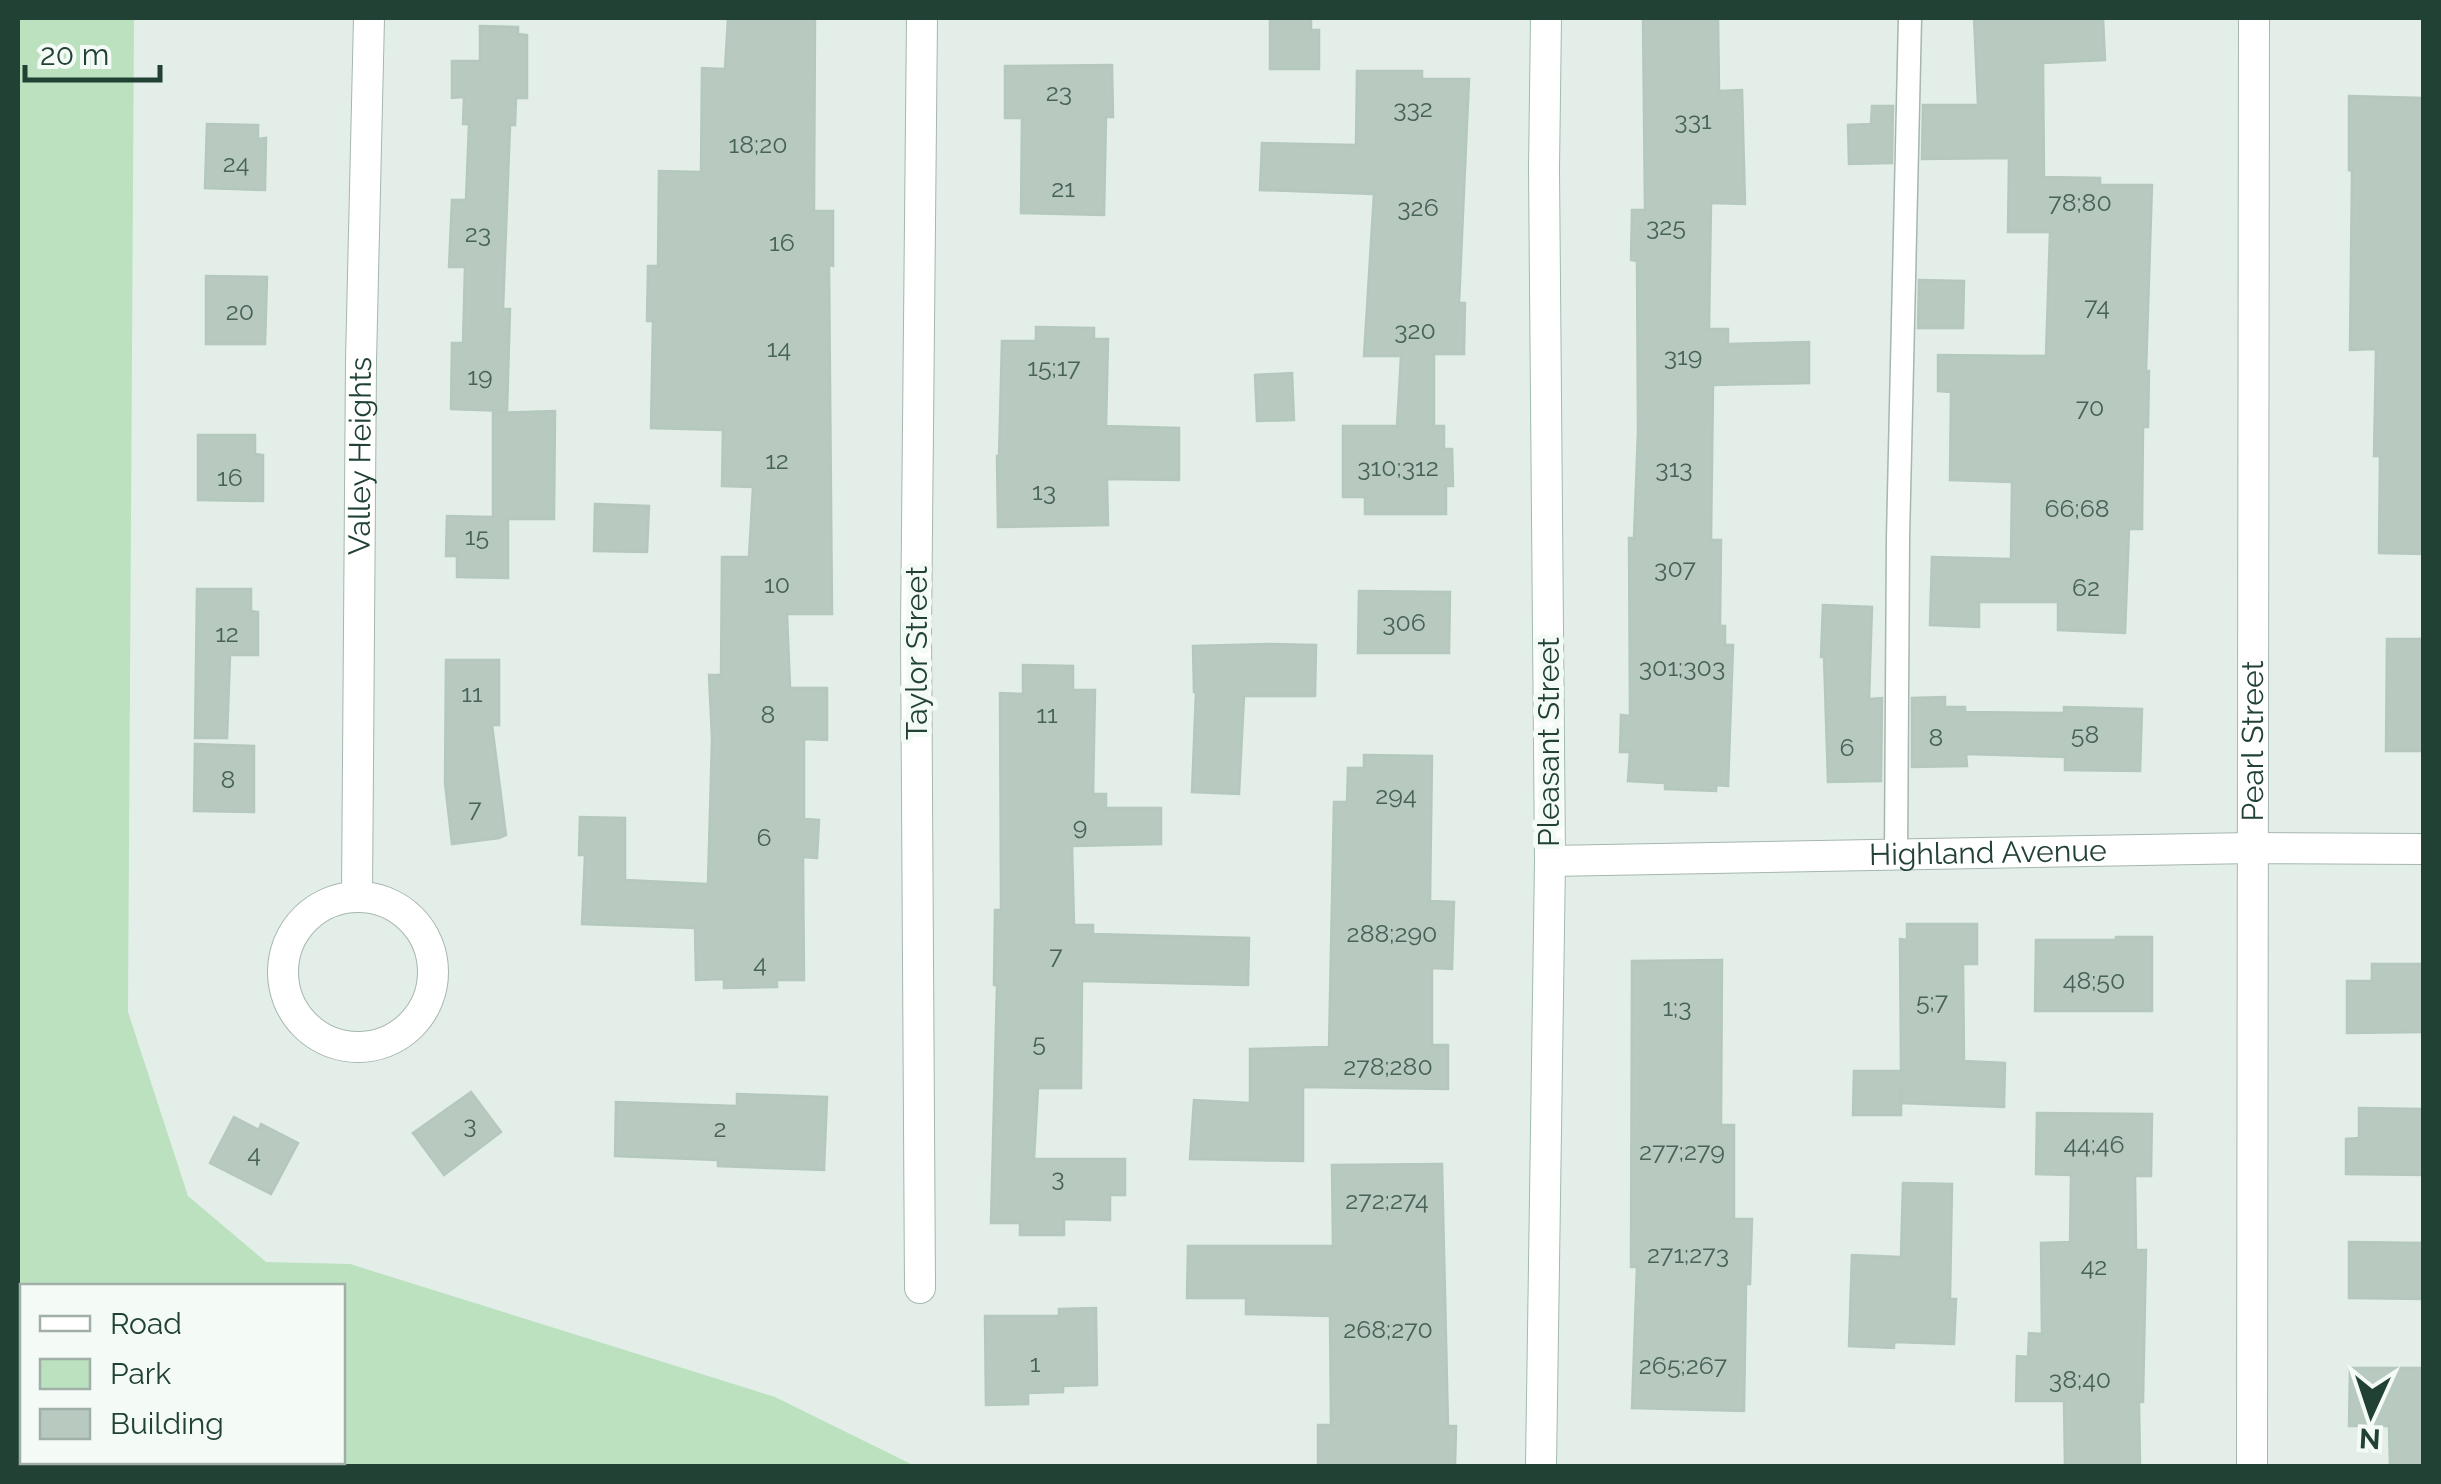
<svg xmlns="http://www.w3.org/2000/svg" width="2441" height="1484" font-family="Raleway,sans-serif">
<rect width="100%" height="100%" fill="#e3eee8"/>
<path fill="#bbe1bf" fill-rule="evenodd" d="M18,18h116l-6,994 60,184 78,66 84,2 425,133 140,69h-897zM22,1286h320v176h-320z"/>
<g fill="#b8c9c0" stroke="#b5c8bd" stroke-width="2.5">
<polygon points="728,18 815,18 814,211 833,211 833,266 829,265 832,614 787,614 790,688 827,688 827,740 804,739 804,819 819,820 817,858 803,857 804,980 777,980 777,987 724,988 724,979 696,980 695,928 582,924 585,855 579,855 580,817 625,818 625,880 708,884 712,739 709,675 721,675 722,557 749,557 753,487 722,486 723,430 651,428 653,321 647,321 648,266 658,266 659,171 701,172 702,68 725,69"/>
<polygon points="1270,18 1311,18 1311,30 1319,30 1319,69 1270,69"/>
<polygon points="1643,18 1718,18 1719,91 1742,90 1745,204 1711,203 1709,329 1728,329 1728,344 1809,342 1809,383 1713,385 1711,540 1721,540 1720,626 1725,626 1725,645 1733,645 1728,786 1716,785 1716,791 1665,789 1665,783 1628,781 1630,752 1620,752 1621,715 1630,716 1629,538 1634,538 1638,431 1637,261 1631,260 1632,210 1645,210"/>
<polygon points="1974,18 2103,18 2105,60 2043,63 2044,177 2100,178 2100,185 2152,185 2146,371 2149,371 2148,427 2143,427 2142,529 2129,529 2125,633 2058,630 2058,602 1979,602 1979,627 1930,625 1932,557 2011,559 2012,482 1950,480 1951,392 1938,391 1938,355 2046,356 2050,232 2008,232 2009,158 1922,159 1923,105 1978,105"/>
<polygon points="480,26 518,27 518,34 527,35 527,98 516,98 515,125 510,125 503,309 510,309 507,411 451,409 452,343 463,343 465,267 449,267 452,200 466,200 469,124 463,124 464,97 452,98 452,61 480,61"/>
<polygon points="1112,65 1113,117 1106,117 1104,215 1021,213 1022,118 1005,118 1005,66"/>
<polygon points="1357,71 1422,71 1422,79 1469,79 1459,303 1465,303 1464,354 1434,354 1434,426 1444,426 1444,449 1452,449 1453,486 1446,486 1446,514 1365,514 1365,497 1343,497 1343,426 1397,426 1401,356 1364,356 1374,194 1260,190 1262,143 1356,145"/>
<polygon points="2349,96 2424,98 2424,554 2379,553 2380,456 2374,456 2376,349 2350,350 2352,171 2349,170"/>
<polygon points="1872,106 1893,106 1892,163 1849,164 1848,125 1871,124"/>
<polygon points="207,124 258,125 258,139 266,138 265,190 205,188"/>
<polygon points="206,276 267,277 265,344 206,344"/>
<polygon points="1919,280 1964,281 1963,328 1918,328"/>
<polygon points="1036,327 1094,328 1094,339 1108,339 1106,426 1179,428 1179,480 1107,479 1108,525 998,527 997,456 999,456 1002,341 1036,341"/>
<polygon points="1292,373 1294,420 1257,421 1255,375"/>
<polygon points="555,411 554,519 508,519 508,578 457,577 457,556 446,556 447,516 493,517 493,413"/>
<polygon points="198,435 255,435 255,454 263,455 263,501 198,500"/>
<polygon points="595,504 649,506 647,552 594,551"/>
<polygon points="197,589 251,589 251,611 258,612 258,655 230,655 227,738 195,738"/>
<polygon points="1359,591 1450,592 1449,653 1358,653"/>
<polygon points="1823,605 1872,607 1869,699 1882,698 1881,781 1828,782 1824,657 1821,657"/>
<polygon points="2387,639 2424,639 2424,751 2386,751"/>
<polygon points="1270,644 1316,645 1315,696 1244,696 1239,794 1192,792 1196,692 1194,692 1193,646"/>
<polygon points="446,660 499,660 499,725 492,725 506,835 499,838 452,844 445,783"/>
<polygon points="1023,665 1073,666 1073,690 1095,690 1093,794 1106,794 1106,808 1161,808 1161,844 1072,846 1074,925 1093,925 1093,934 1249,938 1248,985 1082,981 1081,1088 1038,1088 1034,1159 1125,1159 1125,1195 1110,1195 1110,1220 1064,1219 1064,1235 1020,1235 1020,1223 991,1223 997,985 994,985 995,910 1001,910 1000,693 1023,694"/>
<polygon points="1945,697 1945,707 1965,707 1965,712 2064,713 2064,707 2142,709 2140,771 2065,770 2065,757 1966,754 1967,766 1912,767 1912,698"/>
<polygon points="195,744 254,746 254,812 194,811"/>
<polygon points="1364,755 1432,756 1430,901 1454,902 1452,969 1432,968 1432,1045 1448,1045 1448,1089 1303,1087 1303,1161 1190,1159 1194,1100 1250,1103 1250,1049 1329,1047 1334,802 1347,802 1348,768 1364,768"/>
<polygon points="1907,924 1977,924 1977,964 1963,964 1964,1061 2005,1063 2004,1107 1901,1103 1901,1084 1901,1115 1853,1115 1854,1071 1901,1071 1900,939 1907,940"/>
<polygon points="2116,937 2152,937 2152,1011 2035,1011 2036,940 2116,940"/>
<polygon points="1722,960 1721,1125 1734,1125 1734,1219 1752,1219 1750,1284 1746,1284 1744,1411 1632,1408 1637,1267 1631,1267 1632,961"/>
<polygon points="2372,964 2424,964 2424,1032 2347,1033 2347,981 2372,981"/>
<polygon points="471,1092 501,1132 444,1175 413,1133"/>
<polygon points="737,1094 827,1097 824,1170 718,1166 718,1160 615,1156 616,1102 737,1106"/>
<polygon points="2359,1108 2424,1109 2424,1175 2346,1174 2346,1139 2359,1138"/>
<polygon points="2037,1113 2152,1114 2151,1176 2135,1176 2136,1250 2146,1250 2143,1402 2139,1402 2140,1466 2065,1466 2064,1401 2016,1401 2017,1356 2028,1357 2029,1333 2042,1334 2041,1243 2070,1242 2071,1175 2036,1174"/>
<polygon points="234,1117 259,1130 261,1124 298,1143 271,1194 210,1163"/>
<polygon points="1442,1164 1448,1426 1456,1426 1455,1466 1318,1466 1318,1425 1331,1425 1330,1316 1246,1314 1246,1298 1187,1298 1188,1246 1333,1246 1332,1165"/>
<polygon points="1903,1183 1952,1184 1950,1299 1956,1299 1954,1344 1894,1342 1894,1348 1849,1346 1852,1255 1901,1257"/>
<polygon points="2349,1242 2424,1243 2424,1299 2349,1298"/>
<polygon points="1096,1308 1097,1385 1063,1386 1063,1392 1028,1393 1028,1404 986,1405 985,1316 1059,1316 1059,1309"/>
<polygon points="2350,1368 2424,1368 2424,1466 2390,1466 2389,1426 2349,1426"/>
</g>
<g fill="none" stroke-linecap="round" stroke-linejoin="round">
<defs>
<polyline id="lane" points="1896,855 1898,538 1910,18"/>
<g id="street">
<path id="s1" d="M1550,861l702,-13 172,1"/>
<path id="s2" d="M357,896l4,-535 8,-343"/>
<circle cx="358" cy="972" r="75"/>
<polyline points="920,1288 916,631 922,18"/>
<path id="s3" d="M2252,1466l2,-1448"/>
</g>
<polyline id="secondary" points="1541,1466 1550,861 1544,169 1546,18"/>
</defs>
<use href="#lane" stroke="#a5b7ae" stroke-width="25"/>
<use href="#street" stroke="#a5b7ae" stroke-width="32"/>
<use href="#secondary" stroke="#a1bbae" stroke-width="32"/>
<use href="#lane" stroke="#fff" stroke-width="22"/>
<use href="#street" stroke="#fff" stroke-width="30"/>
<use href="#secondary" stroke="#fff" stroke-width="30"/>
</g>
<g text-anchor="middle" stroke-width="10" stroke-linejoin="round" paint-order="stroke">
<g font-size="25" fill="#476357">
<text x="1059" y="101">23</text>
<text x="1413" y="117">332</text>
<text x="1693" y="129">331</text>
<text x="758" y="153">18;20</text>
<text x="236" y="172">24</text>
<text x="1063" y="197">21</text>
<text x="2080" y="211">78;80</text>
<text x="1418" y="216">326</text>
<text x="1666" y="235">325</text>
<text x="478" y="242">23</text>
<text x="782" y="251">16</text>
<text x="2097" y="315">74</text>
<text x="240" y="320">20</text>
<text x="1415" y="339">320</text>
<text x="779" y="357">14</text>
<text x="1683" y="365">319</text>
<text x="1054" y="376">15;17</text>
<text x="480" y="385">19</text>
<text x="2090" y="416">70</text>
<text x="777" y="469">12</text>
<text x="1398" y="476">310;312</text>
<text x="1674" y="477">313</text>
<text x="230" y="486">16</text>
<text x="1044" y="500">13</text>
<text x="2077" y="517">66;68</text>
<text x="477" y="545">15</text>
<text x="1675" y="577">307</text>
<text x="777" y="593">10</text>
<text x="2086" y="596">62</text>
<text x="1404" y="631">306</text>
<text x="227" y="642">12</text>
<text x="1682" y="676">301;303</text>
<text x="472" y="702">11</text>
<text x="768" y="723">8</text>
<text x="1047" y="723">11</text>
<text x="2085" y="743">58</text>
<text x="1936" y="746">8</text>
<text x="1847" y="756">6</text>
<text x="228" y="788">8</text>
<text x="1396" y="804">294</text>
<text x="475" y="817">7</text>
<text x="1080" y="835">9</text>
<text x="764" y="846">6</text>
<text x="1392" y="942">288;290</text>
<text x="1056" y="964">7</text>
<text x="760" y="972">4</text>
<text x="2094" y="989">48;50</text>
<text x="1932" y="1010">5;7</text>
<text x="1677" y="1016">1;3</text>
<text x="1039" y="1051">5</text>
<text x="1388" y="1075">278;280</text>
<text x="470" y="1133">3</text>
<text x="720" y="1137">2</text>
<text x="2094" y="1153">44;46</text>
<text x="1682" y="1160">277;279</text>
<text x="254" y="1162">4</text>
<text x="1058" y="1186">3</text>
<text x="1387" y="1209">272;274</text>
<text x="1688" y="1263">271;273</text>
<text x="2094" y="1275">42</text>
<text x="1388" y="1338">268;270</text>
<text x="1035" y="1372">1</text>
<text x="1683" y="1374">265;267</text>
<text x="2080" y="1388">38;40</text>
</g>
<g font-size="30" fill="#214134" stroke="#f4faf6">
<text dy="10" stroke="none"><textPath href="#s2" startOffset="440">Valley Heights</textPath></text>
<text transform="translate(917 653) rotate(-90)" y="10">Taylor Street</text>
<text transform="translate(1549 742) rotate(-90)" y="10">Pleasant Street</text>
<text dy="10" stroke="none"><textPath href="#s3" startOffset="725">Pearl Street</textPath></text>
<text dy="10" stroke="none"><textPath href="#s1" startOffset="438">Highland Avenue</textPath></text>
</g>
</g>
<rect width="2441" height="1484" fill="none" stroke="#214134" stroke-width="40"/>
<rect x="20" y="1284" width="325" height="180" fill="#f4faf6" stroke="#a0b0a8" stroke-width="2.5"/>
<rect x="40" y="1316" width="50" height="15" fill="#ffffff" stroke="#a0b0a8" stroke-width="2.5"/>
<text x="110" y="1334" font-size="30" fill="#214134">Road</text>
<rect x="40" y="1359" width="50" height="30" fill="#bbe1bf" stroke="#a0b0a8" stroke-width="2.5"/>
<text x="110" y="1384" font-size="30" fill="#214134">Park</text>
<rect x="40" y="1409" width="50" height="30" fill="#b8c9c0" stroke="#a0b0a8" stroke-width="2.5"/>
<text x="110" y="1434" font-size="30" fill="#214134">Building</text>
<g transform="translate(2371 1414) rotate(183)" stroke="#f4faf6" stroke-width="8" paint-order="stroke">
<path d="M0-8L18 38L0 25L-18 38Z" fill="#214134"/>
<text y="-15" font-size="28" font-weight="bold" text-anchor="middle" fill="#214134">N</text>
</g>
<path d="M25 65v15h135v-15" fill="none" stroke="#214134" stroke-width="5"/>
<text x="40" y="65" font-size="30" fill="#214134" stroke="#f4faf6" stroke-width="8" paint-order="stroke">20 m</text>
</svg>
